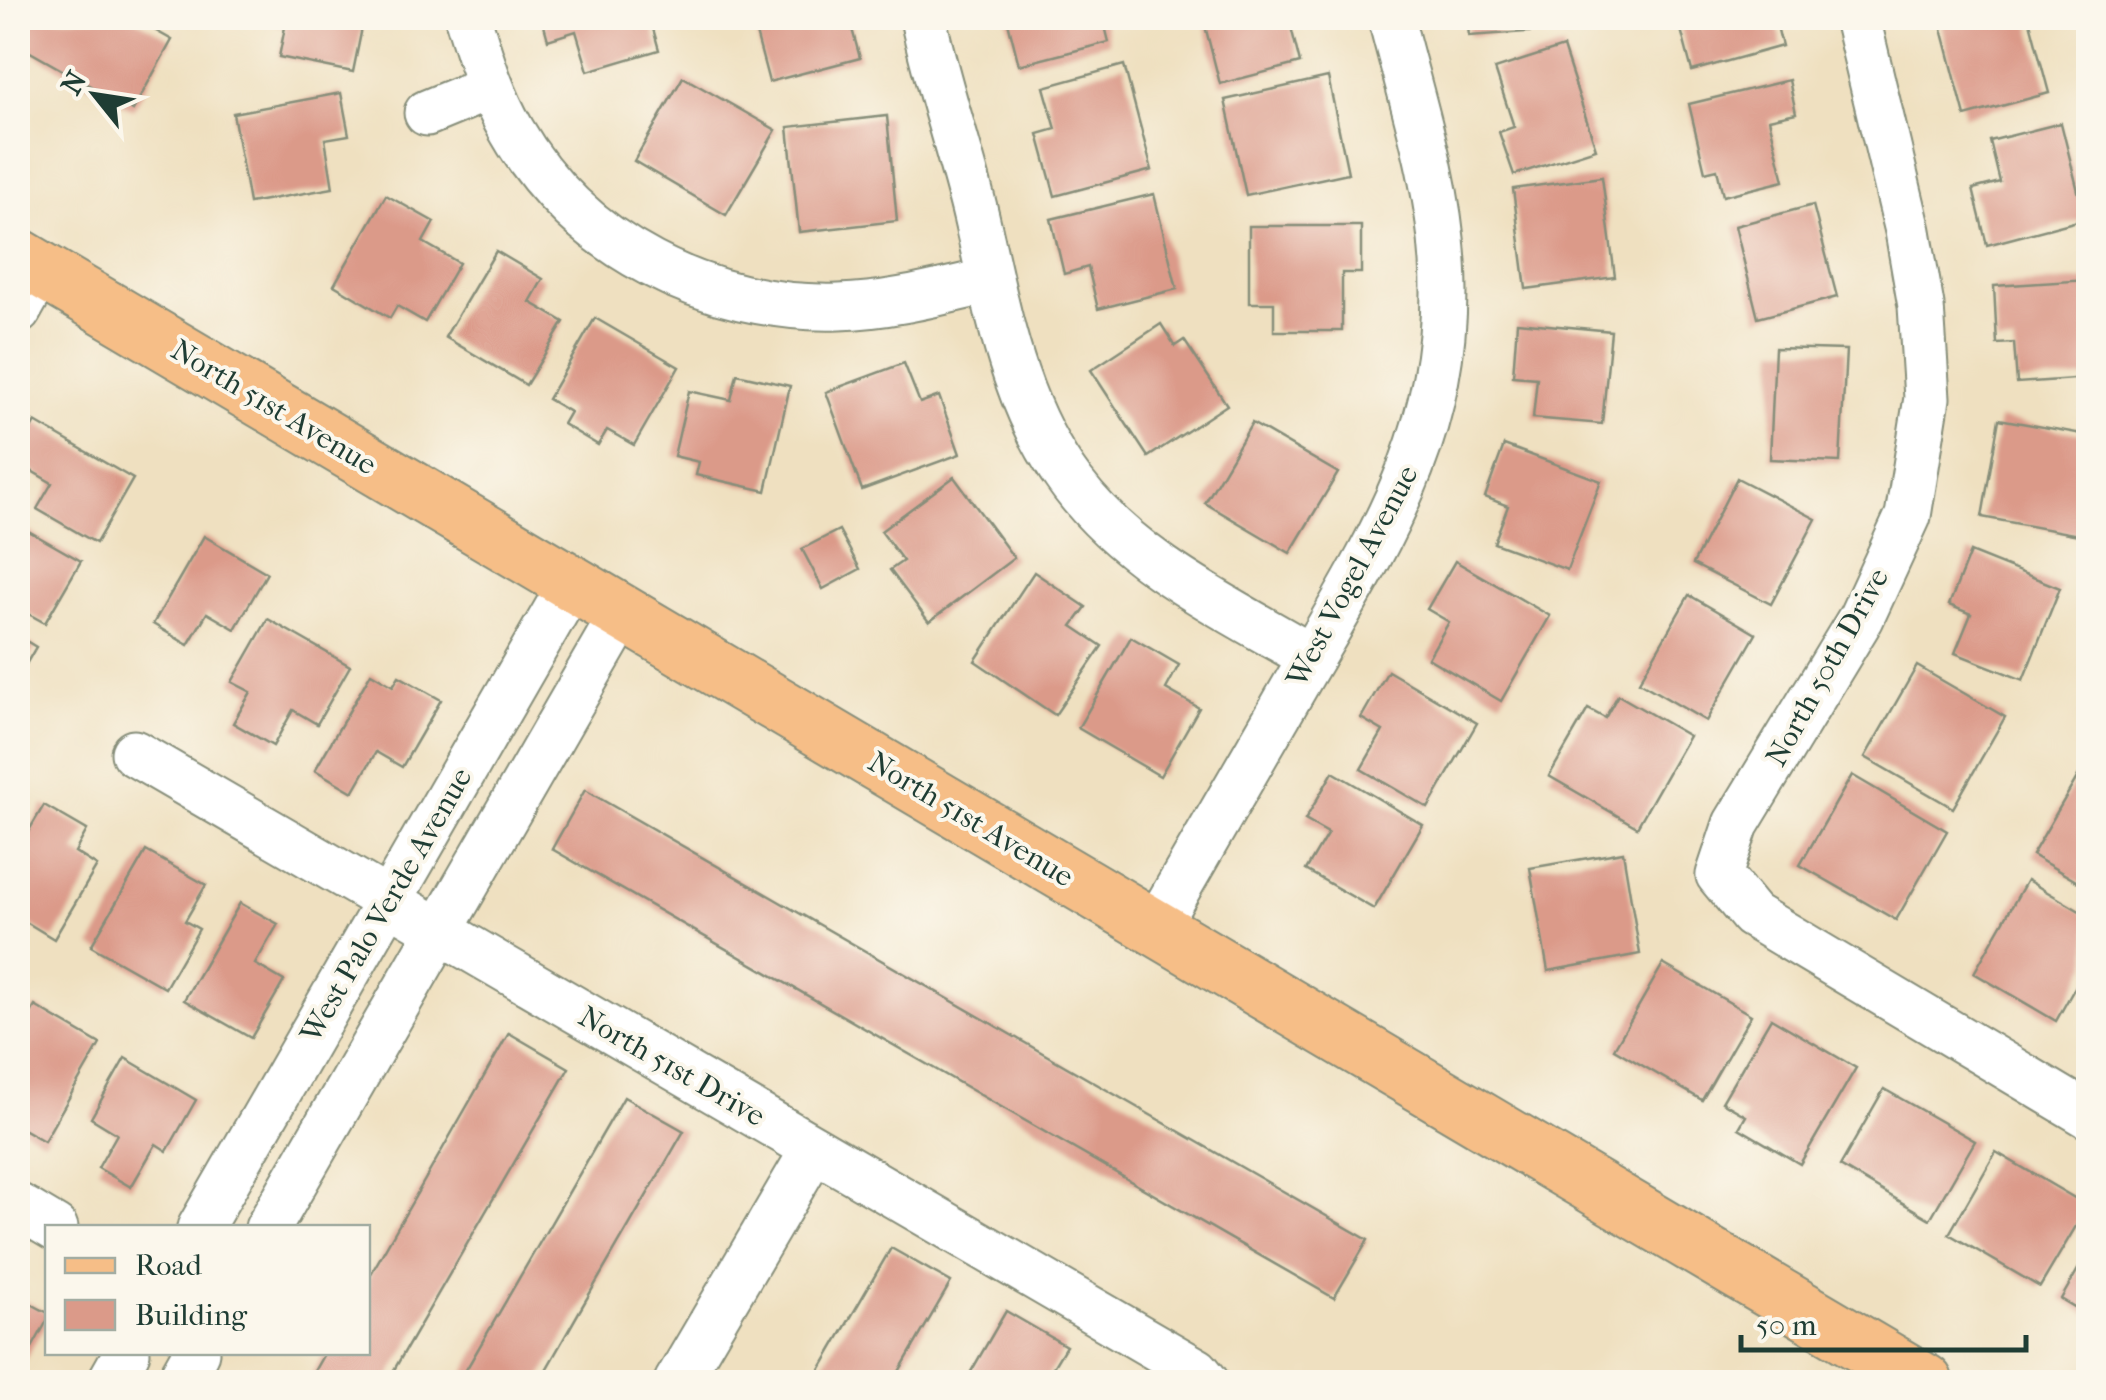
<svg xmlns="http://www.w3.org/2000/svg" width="2106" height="1400" font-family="'IM FELL French Canon',serif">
<rect width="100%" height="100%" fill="#fbf7ec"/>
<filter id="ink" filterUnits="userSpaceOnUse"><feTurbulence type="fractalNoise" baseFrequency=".01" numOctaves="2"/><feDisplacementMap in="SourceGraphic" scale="20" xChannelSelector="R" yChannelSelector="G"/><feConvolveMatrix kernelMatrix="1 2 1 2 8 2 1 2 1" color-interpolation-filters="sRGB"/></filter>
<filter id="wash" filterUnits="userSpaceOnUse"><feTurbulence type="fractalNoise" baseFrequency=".0048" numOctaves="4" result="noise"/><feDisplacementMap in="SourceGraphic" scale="40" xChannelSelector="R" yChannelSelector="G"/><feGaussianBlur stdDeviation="2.25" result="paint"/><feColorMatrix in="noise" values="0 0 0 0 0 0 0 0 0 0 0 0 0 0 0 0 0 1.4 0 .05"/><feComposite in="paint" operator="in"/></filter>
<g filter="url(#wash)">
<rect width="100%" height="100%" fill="#efe0c0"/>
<g id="blocks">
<g fill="#db9a89">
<polygon points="18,18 133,18 172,40 133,110 18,45"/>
<polygon points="269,18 364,18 353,72 279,57 285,27 268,23"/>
<polygon points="542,18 650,18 659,50 588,71 576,31 548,40"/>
<polygon points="752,18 849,18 860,58 769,82"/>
<polygon points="1007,18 1103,18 1109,42 1019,65"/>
<polygon points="1203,18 1314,18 1315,21 1291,27 1300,63 1220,84"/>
<polygon points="1467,18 1540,18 1541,31 1469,36"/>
<polygon points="1678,18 1775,18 1782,46 1692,71"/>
<polygon points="1952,18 2029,18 2049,93 1965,116 1940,21"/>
<polygon points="1563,47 1596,149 1514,175 1499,132 1514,127 1495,69"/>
<polygon points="1124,65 1152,170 1055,196 1038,134 1056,129 1044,87"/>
<polygon points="683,77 776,130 726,215 634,161"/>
<polygon points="1328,77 1348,173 1246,195 1225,100"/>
<polygon points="1789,80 1796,113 1769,119 1784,181 1723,196 1717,169 1705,172 1689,104"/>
<polygon points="341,93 349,135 325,139 333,188 249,203 233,113"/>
<polygon points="887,116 897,221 799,232 788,127"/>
<polygon points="2061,123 2085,219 1987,245 1973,189 2000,182 1990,141"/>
<polygon points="1602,177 1615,277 1526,289 1513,189"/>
<polygon points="1154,194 1177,289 1098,309 1088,267 1064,274 1051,219"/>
<polygon points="386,195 434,222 423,242 459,263 425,322 397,306 390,318 334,285"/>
<polygon points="1813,205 1837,297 1758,318 1735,226"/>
<polygon points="1249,226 1361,226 1361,273 1342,273 1342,331 1274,331 1274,303 1249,303"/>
<polygon points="496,251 543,279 530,302 564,322 526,385 445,337"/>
<polygon points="2088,280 2088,378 2017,383 2014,343 1997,344 1994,286"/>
<polygon points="595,318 679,367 634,445 607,430 598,445 563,424 570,412 548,399"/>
<polygon points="1517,322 1611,331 1602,424 1533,418 1537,378 1513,376"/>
<polygon points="1161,324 1175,346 1184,340 1227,405 1148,457 1091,370"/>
<polygon points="1775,348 1846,350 1840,462 1770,459"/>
<polygon points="904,363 920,403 939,396 960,454 862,490 826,392"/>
<polygon points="737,374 790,386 766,491 696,475 699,462 674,456 689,391 731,400"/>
<polygon points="1999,419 2088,435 2088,512 2084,536 1982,517"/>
<polygon points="35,422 133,479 96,543 37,509 52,483 18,463 18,452"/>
<polygon points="1252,423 1338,473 1290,553 1205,503"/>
<polygon points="1504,445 1601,481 1567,570 1494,543 1508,506 1485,497"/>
<polygon points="954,477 1014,558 929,622 890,570 903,561 881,531"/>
<polygon points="1737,478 1816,519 1771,604 1693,564"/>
<polygon points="18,525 81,561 45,623 18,608"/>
<polygon points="839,530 860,569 823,589 802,549"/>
<polygon points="204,536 267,573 235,629 207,613 188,645 153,624"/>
<polygon points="1970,552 2060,588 2023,680 1955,653 1971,614 1949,605"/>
<polygon points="1455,561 1550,616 1501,701 1428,658 1449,622 1427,609"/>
<polygon points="1034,572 1086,607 1072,626 1102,646 1055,715 975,661"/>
<polygon points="1689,595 1756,634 1706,721 1639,682"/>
<polygon points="268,619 350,666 317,724 293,710 273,746 233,723 251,692 232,682"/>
<polygon points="18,636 36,647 18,678"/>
<polygon points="1131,637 1179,665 1166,689 1199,708 1160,776 1078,728"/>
<polygon points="1917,666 2005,717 1953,808 1865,757"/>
<polygon points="1388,671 1477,723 1428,808 1361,769 1383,731 1361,718"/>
<polygon points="371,673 393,686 399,676 441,700 402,767 376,752 353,792 315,770"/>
<polygon points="1618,695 1689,736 1637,827 1549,776 1588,709 1605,718"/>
<polygon points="2082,769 2088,773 2088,888 2032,855"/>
<polygon points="1333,772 1423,825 1374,909 1306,870 1328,833 1305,820"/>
<polygon points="1852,775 1947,831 1896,920 1800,865"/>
<polygon points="585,790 1368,1240 1334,1298 552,849"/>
<polygon points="44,805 87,830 75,852 97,866 54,939 18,917 18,849"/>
<polygon points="146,851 206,885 185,921 199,929 165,988 91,946"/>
<polygon points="1623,852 1640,954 1548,971 1530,868"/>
<polygon points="2027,880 2088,916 2088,964 2056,1021 1974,973"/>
<polygon points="240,903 278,924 255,964 284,981 251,1038 184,1000"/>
<polygon points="1663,964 1751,1015 1702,1100 1614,1049"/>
<polygon points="35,1006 100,1044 44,1141 18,1126 18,1092 24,1080 18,1076 18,1037"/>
<polygon points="1771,1018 1856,1068 1800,1164 1739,1128 1746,1116 1722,1102"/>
<polygon points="509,1033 569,1068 387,1382 308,1382 325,1352 368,1352 368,1279"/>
<polygon points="125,1058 196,1100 167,1151 156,1144 131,1187 98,1168 117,1134 91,1118"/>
<polygon points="1884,1089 1975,1141 1930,1219 1840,1166"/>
<polygon points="624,1097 684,1131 579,1312 539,1382 459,1382"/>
<polygon points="1996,1152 2088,1206 2040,1287 1949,1234"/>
<polygon points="891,1248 951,1282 893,1382 813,1382"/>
<polygon points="2088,1252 2088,1315 2061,1299"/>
<polygon points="18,1297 48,1313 48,1319 18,1373"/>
<polygon points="1006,1311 1066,1346 1044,1382 965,1382"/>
</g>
</g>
</g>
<g filter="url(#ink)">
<use href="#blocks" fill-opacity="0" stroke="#878e7a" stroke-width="2.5"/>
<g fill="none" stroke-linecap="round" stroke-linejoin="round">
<defs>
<g id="minor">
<path d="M468,18c12,39 23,77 44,113 66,115 196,180 327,176 51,-1 101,-15 150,-26"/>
<path d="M923,18c14,67 37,131 53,198 22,94 36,189 97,269 60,79 155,123 238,172"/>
<polyline points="1857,18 1908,231 1921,306 1927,398 1908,516 1861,618 1736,824 1719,875 1752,915 2088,1115"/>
<polyline points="427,113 490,87"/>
<polyline points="18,311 41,270"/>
<polyline points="134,753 1197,1371 1206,1382"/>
<path d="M1155,928c47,-82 94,-163 141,-244 80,-138 158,-253 147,-422 -5,-83 -32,-164 -52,-244"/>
<polyline points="18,1206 55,1228"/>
<polyline points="200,1228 572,583"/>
<polyline points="268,1228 623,613"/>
<polyline points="110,1382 127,1352"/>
<polyline points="179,1382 196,1352"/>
<polyline points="677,1382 814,1149"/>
</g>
<polyline id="major" points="18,256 1925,1382"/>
</defs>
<use href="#minor" stroke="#878e7a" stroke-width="49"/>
<use href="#major" stroke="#878e7a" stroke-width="59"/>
<use href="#minor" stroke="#fff" stroke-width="45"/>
<use href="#major" stroke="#f6be87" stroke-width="55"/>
</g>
</g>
<g text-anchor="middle" stroke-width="8" stroke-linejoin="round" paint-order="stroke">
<g font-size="30" fill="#1f3d34" stroke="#fbf7ec">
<text transform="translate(274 407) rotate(31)" y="10">North 51st Avenue</text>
<text transform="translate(1352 576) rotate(-62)" y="10">West Vogel Avenue</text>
<text transform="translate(1827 667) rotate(-61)" y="10">North 50th Drive</text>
<text transform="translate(971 819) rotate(31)" y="10">North 51st Avenue</text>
<text transform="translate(386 905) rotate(-60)" y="10">West Palo Verde Avenue</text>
<text transform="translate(672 1066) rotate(30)" y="10">North 51st Drive</text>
</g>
</g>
<rect width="2106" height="1400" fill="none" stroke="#fbf7ec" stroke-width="60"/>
<rect x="45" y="1225" width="325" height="130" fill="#fbf7ec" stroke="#a3ada2" stroke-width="2.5"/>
<rect x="65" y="1258" width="50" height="15" fill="#f6be87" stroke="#a3ada2" stroke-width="2.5"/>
<text x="135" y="1275" font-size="30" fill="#1f3d34">Road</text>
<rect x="65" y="1300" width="50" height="30" fill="#db9a89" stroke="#a3ada2" stroke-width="2.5"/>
<text x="135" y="1325" font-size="30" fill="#1f3d34">Building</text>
<g transform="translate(95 95) rotate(300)" stroke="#fbf7ec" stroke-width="8" paint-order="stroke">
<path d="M0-8L18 38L0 25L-18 38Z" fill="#1f3d34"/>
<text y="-15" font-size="28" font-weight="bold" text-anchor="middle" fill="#1f3d34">N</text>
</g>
<path d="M1741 1335v15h285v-15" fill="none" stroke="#1f3d34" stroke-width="5"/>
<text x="1756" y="1335" font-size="30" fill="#1f3d34" stroke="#fbf7ec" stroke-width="8" paint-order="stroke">50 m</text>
</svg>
